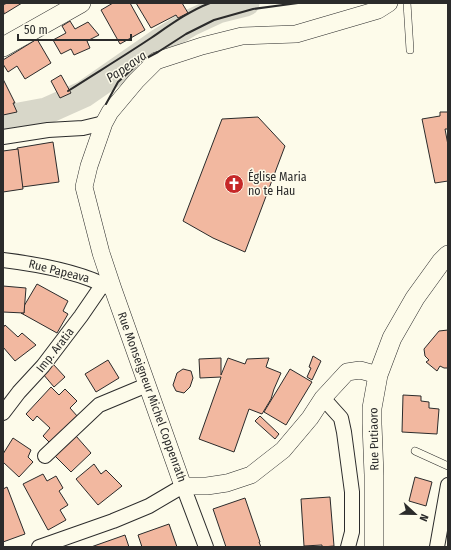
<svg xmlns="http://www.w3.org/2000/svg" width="451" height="550" font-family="'Fira Sans Condensed',sans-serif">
<rect width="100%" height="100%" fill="#fdfbea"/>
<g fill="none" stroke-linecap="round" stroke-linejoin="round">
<polyline stroke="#d8d7c9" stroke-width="27" points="3,119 46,111 84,94 159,42 190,23 218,10 246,3"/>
</g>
<g fill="#f2b8a0" stroke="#2b2b2b">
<polygon points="7,3 22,3 4,14 3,5"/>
<polygon points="113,3 130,3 145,30 120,44 101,10"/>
<polygon points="136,3 182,3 188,13 178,18 176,15 151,28"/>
<polygon points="70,21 75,29 88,22 99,35 87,41 90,48 74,55 71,49 61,54 53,40 66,33 62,26"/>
<polygon points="37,39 51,63 25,79 17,66 8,72 3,64 3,60"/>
<polygon points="61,75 71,93 60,98 51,81"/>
<polygon points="3,79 15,103 13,103 17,112 3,115"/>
<polygon points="440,112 448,112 448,129 445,129 448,145 448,181 435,183 422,119 440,116"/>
<polygon points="258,117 285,146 245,252 213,238 183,221 222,119"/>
<polygon points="53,142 59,182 22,187 17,148"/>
<polygon points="18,149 23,189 3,192 3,151"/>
<polygon points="37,284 68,301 63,311 68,314 57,333 21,313 24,313 24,306"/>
<polygon points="3,286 26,288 24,313 3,312"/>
<polygon points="5,325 18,337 22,333 36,345 15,361 3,347 3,328"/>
<polygon points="448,330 448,368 444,368 440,366 437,371 426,362 429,360 425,356 424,349 439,331"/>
<polygon points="313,356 321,361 312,380 307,377 311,368 309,367"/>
<polygon points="221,358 221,375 228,358 245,364 247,359 269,358 266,367 281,373 274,389 271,399 262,414 249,409 234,452 199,439 221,377 200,378 199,359"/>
<polygon points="108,360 119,378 96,392 85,374"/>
<polygon points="53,364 65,377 54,387 43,374"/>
<polygon points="183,369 191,371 193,378 190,387 184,393 176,391 173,385 177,373"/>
<polygon points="290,369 312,382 286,425 264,412"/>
<polygon points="51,387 59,395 65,389 77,401 70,408 78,417 50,443 43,436 50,428 37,416 33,421 26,414"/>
<polygon points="403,395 421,396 421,401 429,402 429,408 439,409 437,434 402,432"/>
<polygon points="260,416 279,434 275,439 255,421"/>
<polygon points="76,436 91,453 71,472 55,456"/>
<polygon points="13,438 31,450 28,457 33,462 19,477 3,462 3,454"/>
<polygon points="94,464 101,474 106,470 122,486 98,505 76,479"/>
<polygon points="43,474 47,481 56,476 63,488 59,491 68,505 60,510 66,520 48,530 23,484"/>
<polygon points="415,477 432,482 426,506 409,501"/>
<polygon points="7,487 25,534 3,542 3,489"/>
<polygon points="330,497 334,546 322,547 322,545 304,546 301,499"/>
<polygon points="245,498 260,542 259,542 261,547 226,547 213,509"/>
<polygon points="169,524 177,547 142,547 138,535"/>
<polygon points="125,535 129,547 91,547"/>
</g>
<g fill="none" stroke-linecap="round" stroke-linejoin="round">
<defs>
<g id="service">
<polyline points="407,3 410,50"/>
<polyline points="415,451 448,466"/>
</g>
<g id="minor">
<polyline points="3,137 48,130 83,128 104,123"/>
<path d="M3,260c33,4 78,12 107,28"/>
<polyline points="323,398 341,418 344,432 352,492 352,532 348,547"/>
<polyline points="3,413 19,392 43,366 81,316 103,284"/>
<polyline points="45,456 99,405 147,385"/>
<polyline points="39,547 113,521 149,506 183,486 206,547"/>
<polyline points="437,547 448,485"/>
</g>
<polyline id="tertiary" points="378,375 360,370 347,372 323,398 310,418 283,450 251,475 227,483 207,486 183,486 113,289 101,253 84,187 89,166 104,123 110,112 136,81 156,61 202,46 242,36 296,34 378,10 389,3"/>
<g id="secondary">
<polyline points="3,47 81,3"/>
<polyline points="374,547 374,475 372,424 372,408 378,375 392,338 415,298 441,262 448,255"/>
</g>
</defs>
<use href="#service" stroke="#2b2b2b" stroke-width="8"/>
<use href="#minor" stroke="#2b2b2b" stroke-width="16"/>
<use href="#tertiary" stroke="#2b2b2b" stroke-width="18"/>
<use href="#secondary" stroke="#2b2b2b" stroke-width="20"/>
<use href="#service" stroke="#fdfbea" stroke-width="7"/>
<use href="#minor" stroke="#fdfbea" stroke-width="14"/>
<use href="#tertiary" stroke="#fdfbea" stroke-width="17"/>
<use href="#secondary" stroke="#fdfbea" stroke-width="19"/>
<g stroke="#2b2b2b" stroke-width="2">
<path d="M68,91c28,-18 56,-35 83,-53 19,-13 38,-27 59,-35"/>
<polyline points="106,104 118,82 141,61 158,52 186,34 214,20 253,9 298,3"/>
</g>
</g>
<defs>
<symbol id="church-disc" viewBox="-11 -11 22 22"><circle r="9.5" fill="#c62828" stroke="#fdfbea"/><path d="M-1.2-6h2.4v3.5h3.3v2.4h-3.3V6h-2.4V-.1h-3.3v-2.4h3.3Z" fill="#fff"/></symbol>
</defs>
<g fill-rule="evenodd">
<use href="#church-disc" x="223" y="173" width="22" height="22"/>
</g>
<g text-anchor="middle" stroke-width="3" stroke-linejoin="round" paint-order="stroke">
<g font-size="12" fill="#2b2b2b" stroke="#fdfbea" text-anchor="start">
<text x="248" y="181">Église Maria<tspan x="248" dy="14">no te Hau</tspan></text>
</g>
<g font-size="12" fill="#2b2b2b" stroke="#fdfbea">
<text transform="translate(59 271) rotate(14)" y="4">Rue Papeava</text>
<text transform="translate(55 350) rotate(-52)" y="4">Imp. Aratia</text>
<text transform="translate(152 397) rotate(70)" y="4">Rue Monseigneur Michel Coppenrath</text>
<text transform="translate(374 439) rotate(-91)" y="4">Rue Putiaoro</text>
</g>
<g font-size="13" font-style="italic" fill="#2b2b2b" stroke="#fdfbea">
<text transform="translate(126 66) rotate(-34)" y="5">Papeava</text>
</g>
</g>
<rect width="451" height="550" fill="none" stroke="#2b2b2b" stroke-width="8"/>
<g transform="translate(415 514) rotate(112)" stroke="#fdfbea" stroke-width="3" paint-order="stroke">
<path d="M0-3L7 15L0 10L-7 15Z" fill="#2b2b2b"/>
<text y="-6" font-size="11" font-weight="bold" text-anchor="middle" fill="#2b2b2b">N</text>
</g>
<path d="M18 34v6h113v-6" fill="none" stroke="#2b2b2b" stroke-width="2"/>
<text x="24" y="34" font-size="12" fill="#2b2b2b" stroke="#fdfbea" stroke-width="3" paint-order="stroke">50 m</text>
</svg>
